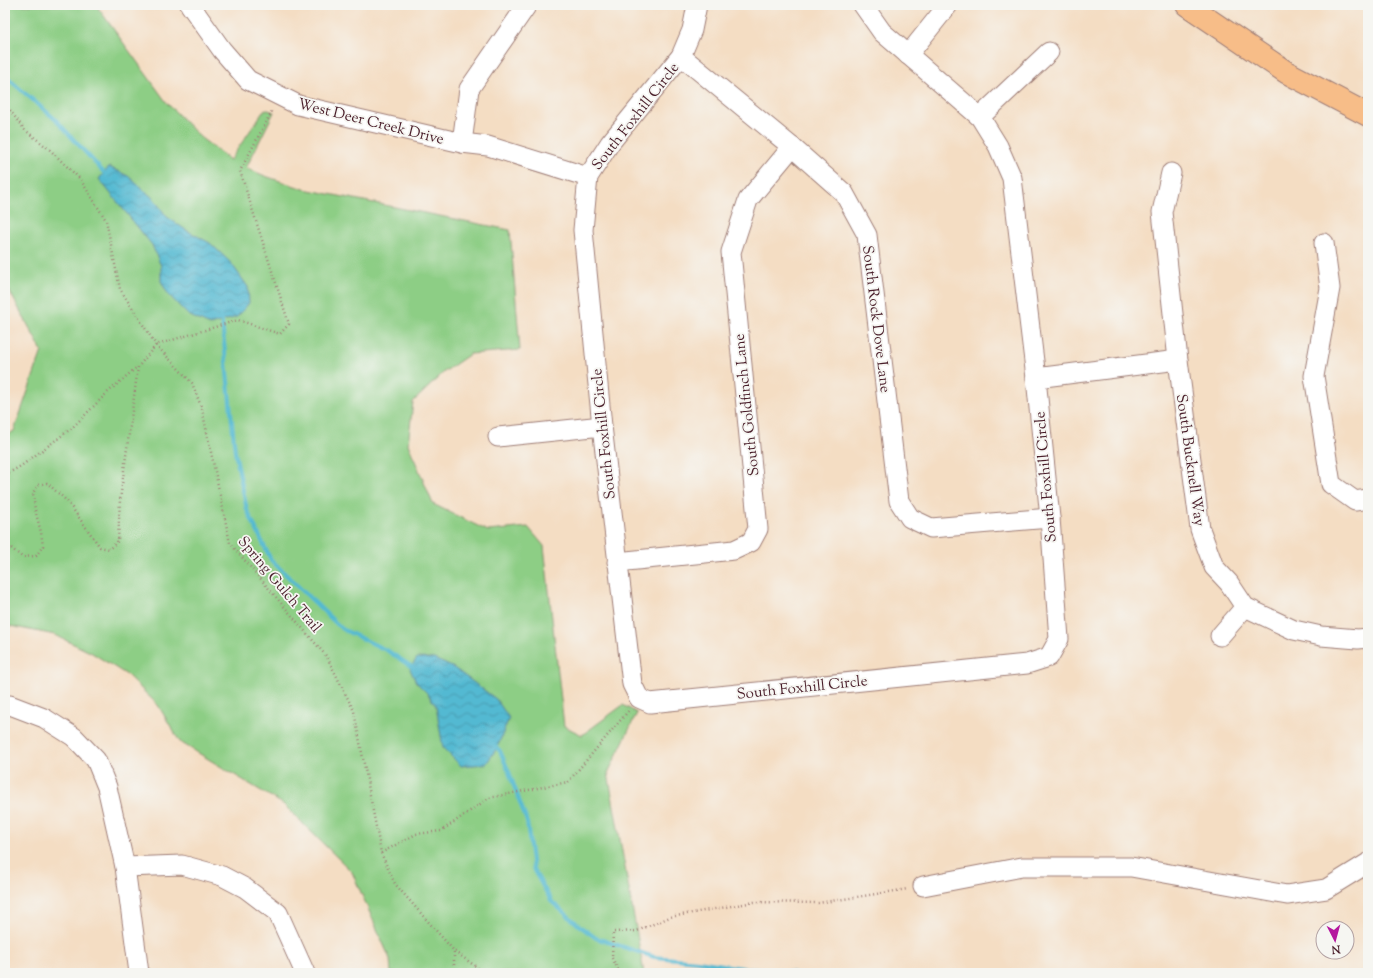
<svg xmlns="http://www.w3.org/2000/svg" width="1373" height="978" font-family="'Sorts Mill Goudy',serif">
<defs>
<pattern id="water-waves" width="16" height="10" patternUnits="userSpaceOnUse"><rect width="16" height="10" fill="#53b9d2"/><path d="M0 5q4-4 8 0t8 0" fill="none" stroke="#4796ab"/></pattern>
</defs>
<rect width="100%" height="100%" fill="#f6f6f2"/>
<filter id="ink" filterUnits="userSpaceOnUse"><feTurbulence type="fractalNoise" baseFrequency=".025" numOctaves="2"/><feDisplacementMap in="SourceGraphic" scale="8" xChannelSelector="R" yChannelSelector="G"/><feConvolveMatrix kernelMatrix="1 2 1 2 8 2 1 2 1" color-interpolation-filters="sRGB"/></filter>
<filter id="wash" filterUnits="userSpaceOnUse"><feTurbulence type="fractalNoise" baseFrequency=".012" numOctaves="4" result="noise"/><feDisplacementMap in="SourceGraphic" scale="16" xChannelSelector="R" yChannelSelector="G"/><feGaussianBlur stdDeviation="0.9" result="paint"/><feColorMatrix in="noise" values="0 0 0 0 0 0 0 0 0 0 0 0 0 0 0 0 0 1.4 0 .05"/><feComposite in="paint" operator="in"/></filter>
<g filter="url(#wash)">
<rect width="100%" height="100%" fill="#f4ddc3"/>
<polygon fill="#8dce85" stroke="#6c7658" points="5,5 96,5 167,103 201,138 230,160 265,109 274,112 246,168 265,176 304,189 510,230 520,350 470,354 444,372 413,402 408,444 433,504 488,531 528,527 544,546 564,726 582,735 623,705 637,713 608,773 644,973 391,973 390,959 352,872 283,804 180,742 158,705 127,675 92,653 55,635 5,625 5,436 14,431 42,351 5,283"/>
<g fill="url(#water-waves)" stroke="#4e6c7e">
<polygon points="109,167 128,176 154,199 167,217 186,230 210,243 231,263 248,287 249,303 237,317 210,325 188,315 168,294 161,281 161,266 152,245 99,179"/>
<polygon points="417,658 434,659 454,668 496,699 509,718 497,748 486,764 461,766 443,748 436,706 428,694 416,682 410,669"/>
</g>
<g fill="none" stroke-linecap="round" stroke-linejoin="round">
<g stroke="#53b9d2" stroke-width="4">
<polyline points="5,76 55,119 107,176"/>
<polyline points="220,317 222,322 235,452 247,510 271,560 342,629 388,651 415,669"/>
<polyline points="493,744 500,751 509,772 527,822 533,869 552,902 581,927 596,938 654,957 698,961 749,969 794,973"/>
</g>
</g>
</g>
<g filter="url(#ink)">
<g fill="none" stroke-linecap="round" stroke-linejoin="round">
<defs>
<g id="minor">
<polyline points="190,5 222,50 248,80 298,105 462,143 488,146 588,177"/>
<polyline points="697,5 692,30 681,56 610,143 588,177 583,230 602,426 632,684 639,698 650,703 1027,664 1049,657 1059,639 1050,518 1036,378 1012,178 998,146 980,117 882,32 863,5"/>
<polyline points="908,55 948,5"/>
<polyline points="681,56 792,147 844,193 867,235 899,501 910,518 931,528 1050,518"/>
<polyline points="980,117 1049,52"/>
<polyline points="462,143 469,89 527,5"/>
<polyline points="1171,173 1162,212 1178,360 1200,529 1214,567 1229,583 1245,607 1294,630 1321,636 1358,639 1368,638"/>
<polyline points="1324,243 1330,288 1314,376 1331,484 1355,501 1368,499"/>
<polyline points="1036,378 1178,360"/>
<polyline points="498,437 602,426"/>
<polyline points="617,562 734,550 751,542 758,529 731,252 748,200 792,147"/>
<polyline points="1220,636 1245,607"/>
<polyline points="5,705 10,705 44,718 74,737 96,760 107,787 125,867 139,973"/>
<polyline points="125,867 182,865 222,876 245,888 278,913 305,973"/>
<polyline points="923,886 1022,867 1131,867 1287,895 1326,889 1368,863"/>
</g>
<polyline id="major" points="1187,5 1286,72 1368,115"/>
</defs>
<use href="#minor" stroke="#9f7e77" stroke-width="21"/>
<use href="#major" stroke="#9f7e77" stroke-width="24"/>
<g stroke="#9f7e77" stroke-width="2.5" stroke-dasharray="1 3" stroke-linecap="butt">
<polyline points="5,104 25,130 49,149 80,179 106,220 120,289 156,345 192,383 202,409 230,543 327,657 354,711 381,853 395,884 454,951 485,973"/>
<polyline points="5,475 21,466 72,428 107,393 137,367"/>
<polyline points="5,543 22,557 36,556 43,546 41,532 35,510 33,493 38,485 47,483 67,501 100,547 109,549 118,541 120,500 138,367 156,345 238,320 280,334 289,324 240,171 273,109"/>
<polyline points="381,853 416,834 441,831 489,798 568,782 630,709"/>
<polyline points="454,973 454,951"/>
<polyline points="620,973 612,958 613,932 637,931 670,917 754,902 818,903 908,889"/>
</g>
<use href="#minor" stroke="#fff" stroke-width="19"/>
<use href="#major" stroke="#f7bd88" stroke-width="22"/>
</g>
</g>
<g text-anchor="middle" stroke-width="3.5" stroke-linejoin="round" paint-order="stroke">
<g font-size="15" fill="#4a1f2b" stroke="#f6f6f2">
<text transform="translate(635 116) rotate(-52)" y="5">South Foxhill Circle</text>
<text transform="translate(371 121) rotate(14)" y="5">West Deer Creek Drive</text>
<text transform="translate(877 319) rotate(83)" y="5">South Rock Dove Lane</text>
<text transform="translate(746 405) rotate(-96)" y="5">South Goldfinch Lane</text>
<text transform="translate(603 434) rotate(-96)" y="5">South Foxhill Circle</text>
<text transform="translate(1191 460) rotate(82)" y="5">South Bucknell Way</text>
<text transform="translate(1045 477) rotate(-95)" y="5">South Foxhill Circle</text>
<text transform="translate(280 584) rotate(50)" y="5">Spring Gulch Trail</text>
<text transform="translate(802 687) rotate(-6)" y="5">South Foxhill Circle</text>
</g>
</g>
<rect width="1373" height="978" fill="none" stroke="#f6f6f2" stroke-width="20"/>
<g transform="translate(1335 940) rotate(174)"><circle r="19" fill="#f6f6f2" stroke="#b1a0a2"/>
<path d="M0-3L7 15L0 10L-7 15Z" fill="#b5179e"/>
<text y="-6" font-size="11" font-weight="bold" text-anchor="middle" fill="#4a1f2b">N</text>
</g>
</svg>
